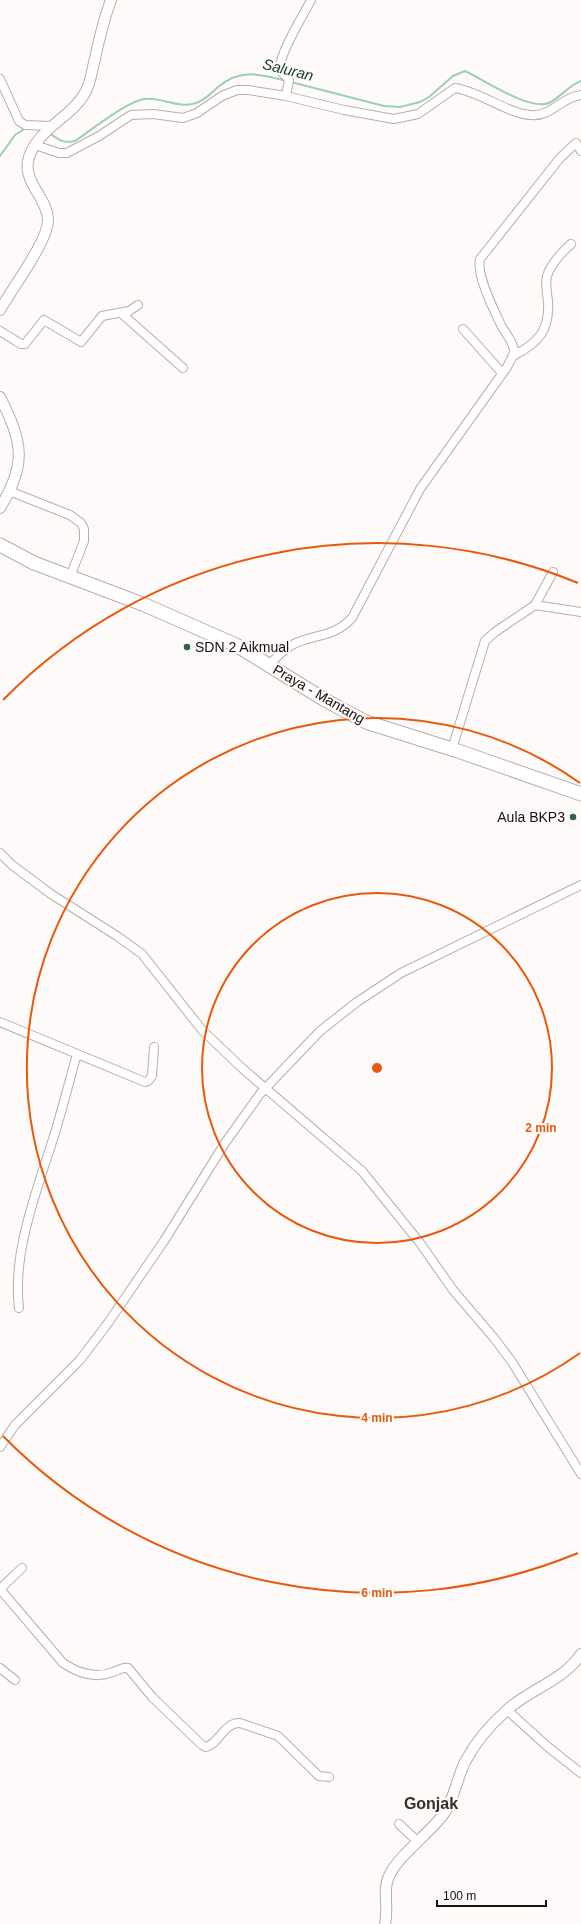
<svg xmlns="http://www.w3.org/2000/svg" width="581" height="1924" font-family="Arial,sans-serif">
<rect width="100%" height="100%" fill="#fefaf9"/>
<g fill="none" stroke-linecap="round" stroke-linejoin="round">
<g stroke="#9bd1b3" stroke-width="2">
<path d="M291,82l93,24 16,1 20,-5 9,-5 24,-21 12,-5c18,8 66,42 86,31 10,-6 19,-17 30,-21"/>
<path d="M49,133c9,6 14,11 26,8 15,-10 54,-41 70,-42 16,-2 35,10 51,4 8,-2 15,-10 22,-16 23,-19 42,-13 69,-6"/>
<polyline points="0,156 15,135 26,128"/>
</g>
<defs>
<g id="minor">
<polyline points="0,79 19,121 25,125 50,126"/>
<path d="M286,96l3,-16c-2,-5 -9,-6 -9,-12 -1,-14 24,-54 31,-68"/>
<path d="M35,145l24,8h8l32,-17 32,-21 22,-1 30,4 14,-5 25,-17 15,-6h11l38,6 58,14 50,9 24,-5 37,-26c24,3 53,26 76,27 20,2 31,-18 50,-20"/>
<polyline points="121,313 183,368"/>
<polyline points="463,329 502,373"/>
<polyline points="0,331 21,344 25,344 44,320 81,342 102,316 129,311 138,305"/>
<path d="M513,356c25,-13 37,-25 35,-55 -1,-8 -3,-17 -1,-25 4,-13 14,-23 24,-32"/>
<polyline points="9,491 70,515 81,523 84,529 84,541 70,577"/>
<polyline points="535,605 553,572"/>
<path d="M269,665c8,-8 16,-18 27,-22 21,-9 38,-6 56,-25l68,-129 87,-122c3,-6 7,-11 7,-17 -1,-9 -9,-17 -13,-25 -7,-15 -25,-50 -21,-66l80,-101 16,-15 5,8"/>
<polyline points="452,749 485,641 495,632 535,605 581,612"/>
<polyline points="0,853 12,865 51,894 117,936 142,954 202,1030 243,1069 362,1171 420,1243 453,1290 494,1338 512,1362 581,1474"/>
<polyline points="0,1022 145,1082 148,1081 152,1076 154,1047"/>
<path d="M19,1308c-7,-55 18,-118 34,-169 9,-28 16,-57 24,-85"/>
<polyline points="0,1447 15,1425 80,1360 108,1323 164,1241 225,1143 260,1094 320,1031 357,1002 401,973 581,885"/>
<polyline points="1,1588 22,1568"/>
<path d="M0,1589l63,74c15,10 33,16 50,9 6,-2 9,-5 15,-4l25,30 49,47 4,2c13,-3 18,-25 34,-24l38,13 41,40 10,1"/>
<polyline points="0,1668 15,1680"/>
<polyline points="507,1710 548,1747 581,1773"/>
<polyline points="399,1824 418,1842"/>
</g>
<g id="tertiary">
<path d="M0,310c11,-20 49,-70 48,-91 -1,-22 -27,-38 -19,-62 10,-30 44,-40 57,-66 5,-10 6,-22 9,-32 4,-20 9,-40 16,-59"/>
<path d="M0,397c23,46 27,66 0,111"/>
<path d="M385,1924c4,-15 -3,-34 4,-48 11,-23 41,-42 56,-64 10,-16 12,-34 20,-50 10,-19 26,-38 42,-52 23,-21 56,-29 74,-56"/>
</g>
<polyline id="primary" points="0,545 34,563 145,605 236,645 325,700 366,722 458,751 581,794"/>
</defs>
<use href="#minor" stroke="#bcada9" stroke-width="10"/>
<use href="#tertiary" stroke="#bcada9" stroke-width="12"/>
<use href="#primary" stroke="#bcada9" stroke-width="15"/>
<use href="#minor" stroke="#fff" stroke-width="8"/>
<use href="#tertiary" stroke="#fff" stroke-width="10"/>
<use href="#primary" stroke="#fff" stroke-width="13"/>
</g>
<g fill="none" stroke="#e8590c" stroke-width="2">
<circle cx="377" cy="1068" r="175"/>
<path d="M580 1353A350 350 0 1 1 580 783"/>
<path d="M578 1553A525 525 0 0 1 3 1436M3 700A525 525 0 0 1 578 583"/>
</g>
<g fill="#2e6349" stroke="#fefaf9" stroke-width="1.5">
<circle cx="187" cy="647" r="4"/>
<circle cx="573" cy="817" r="4"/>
</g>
<g text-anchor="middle" stroke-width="4" stroke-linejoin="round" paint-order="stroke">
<g font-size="14" fill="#171110" stroke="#fefaf9" text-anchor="start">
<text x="195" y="652">SDN 2 Aikmual</text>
<text x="565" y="822" text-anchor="end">Aula BKP3</text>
</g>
<g font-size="14" fill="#171110" stroke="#fefaf9">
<text transform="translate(319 694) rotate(30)" y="5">Praya - Mantang</text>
</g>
<g font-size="15" font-style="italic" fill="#0f3b27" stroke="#fefaf9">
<text transform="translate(288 70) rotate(14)" y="5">Saluran</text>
</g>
<g font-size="16" font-weight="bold" fill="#3a2e2a" stroke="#fefaf9">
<text x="431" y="1809">Gonjak</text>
</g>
</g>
<circle cx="377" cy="1068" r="6" fill="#e8590c" stroke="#fefaf9" stroke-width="2"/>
<g font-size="12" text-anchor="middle" font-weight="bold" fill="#e8590c" stroke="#fefaf9" stroke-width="4" stroke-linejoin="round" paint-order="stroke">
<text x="541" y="1132">2 min</text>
<text x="377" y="1422">4 min</text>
<text x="377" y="1597">6 min</text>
</g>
<path d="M437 1900v6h109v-6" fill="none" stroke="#171110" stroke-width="2"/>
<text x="443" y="1900" font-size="12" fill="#171110" stroke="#fefaf9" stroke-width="3" paint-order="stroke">100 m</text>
</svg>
